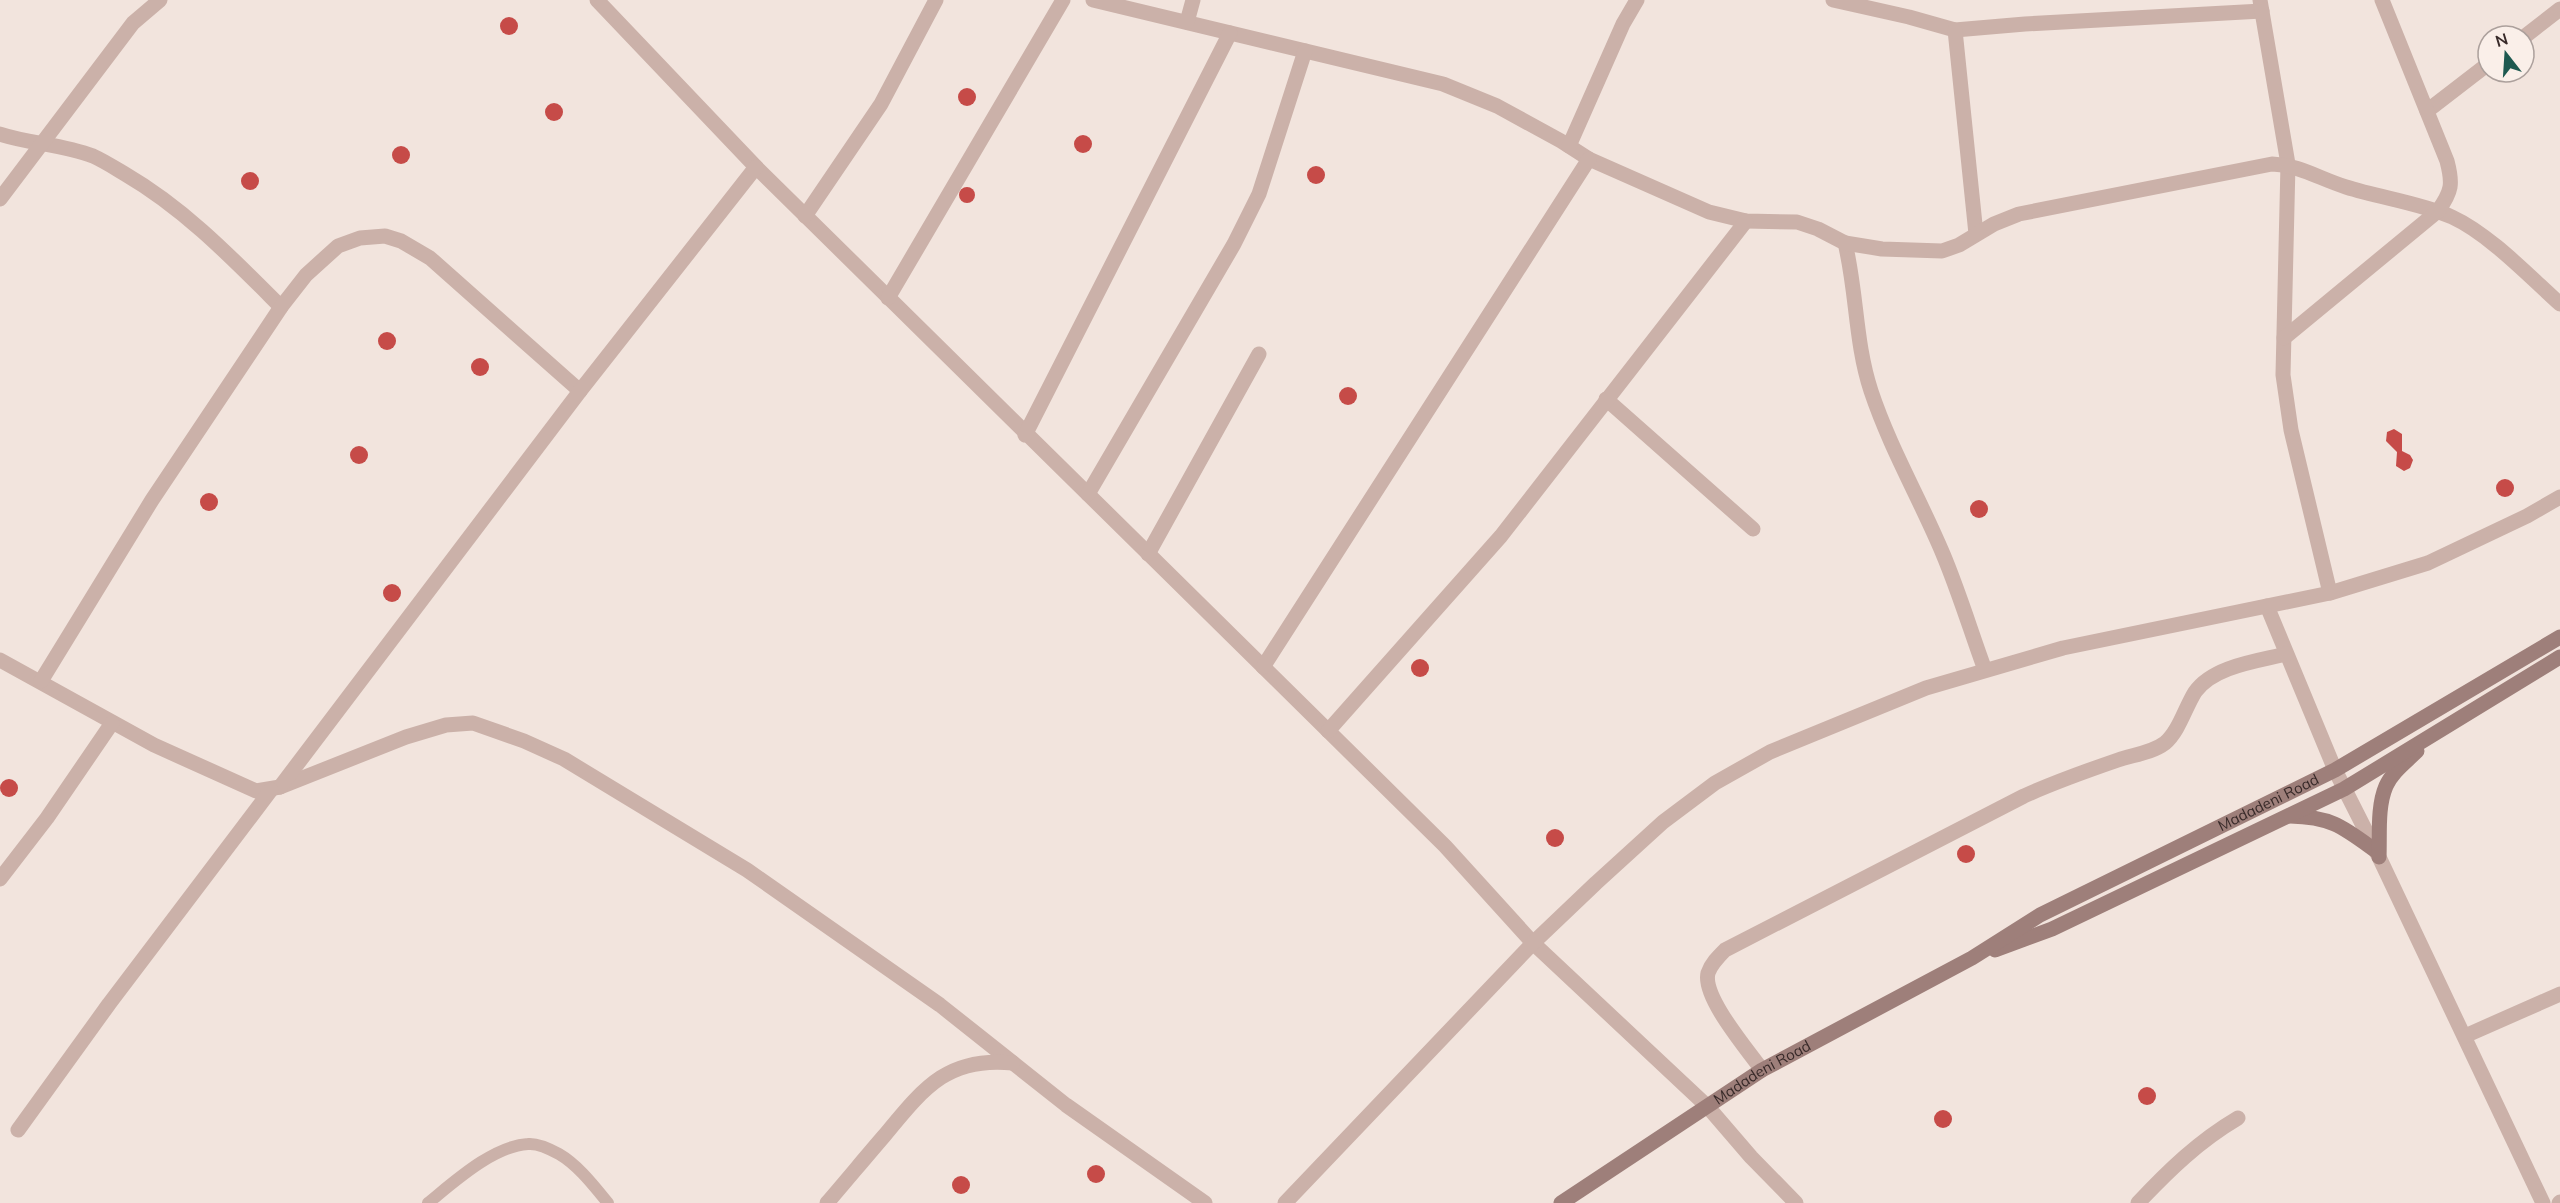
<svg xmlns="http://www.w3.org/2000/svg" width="2560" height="1203" font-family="Mulish,sans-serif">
<rect width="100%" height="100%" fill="#f2e4dd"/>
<g fill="#c64b48">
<circle cx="509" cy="26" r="9"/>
<circle cx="967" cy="97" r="9"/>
<circle cx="554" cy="112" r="9"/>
<circle cx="1083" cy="144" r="9"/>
<circle cx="401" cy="155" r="9"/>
<circle cx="1316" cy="175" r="9"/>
<circle cx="250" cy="181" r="9"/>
<circle cx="967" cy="195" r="8"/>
<circle cx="387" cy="341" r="9"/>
<circle cx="480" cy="367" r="9"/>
<circle cx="1348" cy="396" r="9"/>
<polygon points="2394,429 2402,434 2402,451 2410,455 2413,460 2410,468 2404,471 2396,466 2397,452 2386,441 2387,432"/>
<circle cx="359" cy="455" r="9"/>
<circle cx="2505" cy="488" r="9"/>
<circle cx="209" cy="502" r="9"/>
<circle cx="1979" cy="509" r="9"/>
<circle cx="392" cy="593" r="9"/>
<circle cx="1420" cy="668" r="9"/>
<circle cx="9" cy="788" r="9"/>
<circle cx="1555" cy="838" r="9"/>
<circle cx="1966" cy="854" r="9"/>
<circle cx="2147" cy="1096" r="9"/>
<circle cx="1943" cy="1119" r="9"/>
<circle cx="1096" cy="1174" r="9"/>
<circle cx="961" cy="1185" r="9"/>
</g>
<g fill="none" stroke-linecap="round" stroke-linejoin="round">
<path stroke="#cbb1a9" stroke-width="12" d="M428,1203c26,-21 65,-57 100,-59 10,-1 22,5 31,10 19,11 35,32 49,49"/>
<g stroke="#cbb1a9" stroke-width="15">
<polyline points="597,0 756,167 1445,846 1533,943 1708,1107 1751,1157 1796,1203"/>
<path d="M1093,0l350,84 54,22 64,35 28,18 120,53 37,9 51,1 21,7 27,14c12,49 10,100 26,148 19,57 49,108 72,163 16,38 28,78 42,116"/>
<polyline points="1833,0 1909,17 1955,30 2025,24 2262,11"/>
<polyline points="2260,0 2288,164 2283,375 2291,430 2330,593"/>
<polyline points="1187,22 1193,0"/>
<polyline points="1955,30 1976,234"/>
<polyline points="2524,37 2560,9"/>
<polyline points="2427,111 2488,64"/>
<path d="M0,134c30,10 63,10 93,22 11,5 22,12 32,18 60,35 107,84 156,133"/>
<polyline points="1569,146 1623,24 1637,0"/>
<polyline points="0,199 133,23 160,0"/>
<polyline points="805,216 881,104 936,0"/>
<path d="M1845,243l37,6 60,2 17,-6 35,-21 25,-10 253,-50c27,1 48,15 74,23 35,11 74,16 106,30 37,17 77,59 108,87"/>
<polyline points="888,298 1063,0"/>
<path d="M2284,338l154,-127c14,-20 15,-27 9,-50l-65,-161"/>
<polyline points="1606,399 1753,529"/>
<polyline points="1025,435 1230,33"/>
<polyline points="1088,494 1234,244 1259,194 1305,51"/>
<polyline points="1148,554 1259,354"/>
<polyline points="2267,606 2335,770 2379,857 2543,1203"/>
<polyline points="0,660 154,745 256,791 280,787 406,737 446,725 473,723 524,741 564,759 747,870 940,1005 1066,1105 1205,1203"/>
<polyline points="1263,667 1589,159"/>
<polyline points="41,681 152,500 281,307 306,275 338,246 360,238 385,236 401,241 430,258 580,391"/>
<polyline points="1328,731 1501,536 1746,221"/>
<polyline points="280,787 580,391 756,167"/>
<polyline points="0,879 47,818 112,723"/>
<polyline points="2465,1036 2560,994"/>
<path d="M1762,1070c-14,-20 -60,-73 -54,-97 3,-9 10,-16 17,-23l299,-154c31,-14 62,-25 94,-36 14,-5 34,-7 47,-17 14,-12 20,-35 30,-51 18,-26 63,-31 91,-38"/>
<polyline points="18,1130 109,1004 271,790"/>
<path d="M827,1203c19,-22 38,-45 57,-67 39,-47 63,-80 129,-73"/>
<polyline points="1285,1203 1533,943 1596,883 1663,822 1715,783 1770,752 1926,688 2063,648 2330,593 2428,563 2527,516 2560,497"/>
<path d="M2138,1203c31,-33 61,-62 100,-85"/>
<polyline points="2559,1203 2560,1202"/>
</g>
<g stroke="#9e7f7a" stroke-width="15">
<path d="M2290,816c42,1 53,11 86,35"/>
<path d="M2379,857c1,-22 -2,-50 7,-71 6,-14 20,-24 31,-35"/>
<polyline points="1995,950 2052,929 2344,789 2560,657"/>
<path id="s1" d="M1561,1203l201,-133 210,-112 68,-43 295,-145 225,-133"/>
</g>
</g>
<g text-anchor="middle" stroke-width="6" stroke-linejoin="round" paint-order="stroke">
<g font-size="15" fill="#382a29" stroke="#faefe9">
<text dy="5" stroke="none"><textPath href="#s1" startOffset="814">Madadeni Road</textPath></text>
<text dy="5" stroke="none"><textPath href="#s1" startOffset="240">Madadeni Road</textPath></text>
</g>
</g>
<g transform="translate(2506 54) rotate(343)"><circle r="28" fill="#faefe9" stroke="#aca09c" stroke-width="1.5"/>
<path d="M0-4.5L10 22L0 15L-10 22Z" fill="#1e5950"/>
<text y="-9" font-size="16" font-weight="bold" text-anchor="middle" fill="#382a29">N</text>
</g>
</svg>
